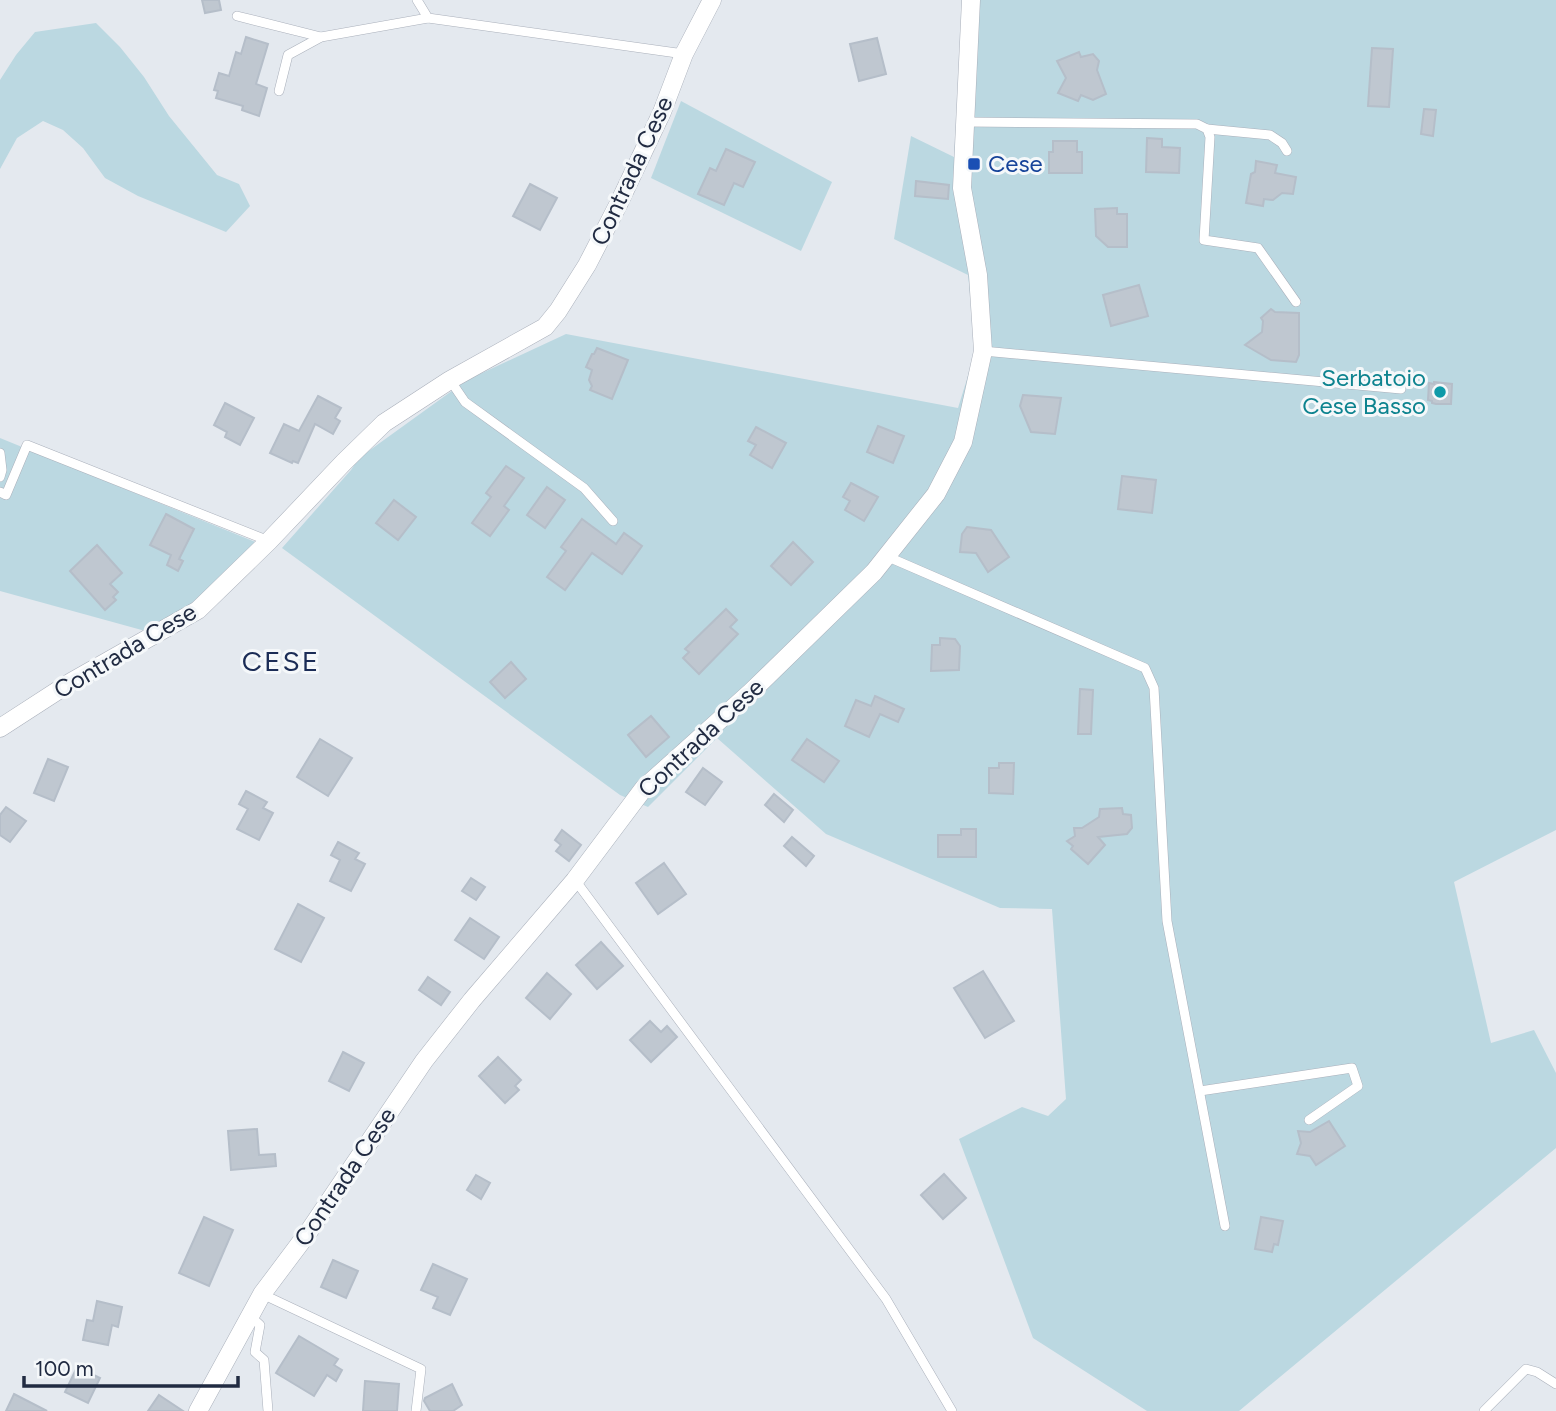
<svg xmlns="http://www.w3.org/2000/svg" width="1556" height="1411" font-family="Figtree,sans-serif">
<rect width="100%" height="100%" fill="#e4e9ef"/>
<g fill="#bbd8e1">
<polygon points="964,0 1556,0 1556,830 1454,882 1491,1043 1534,1030 1556,1073 1556,1148 1239,1411 1147,1411 1033,1338 959,1139 1022,1107 1048,1116 1066,1099 1052,909 1000,908 826,834 717,738 648,807 620,795 282,548 351,470 359,458 467,380 566,334 958,408 976,350 968,275 894,239 911,136 954,157"/>
<polygon points="96,23 120,47 144,77 169,116 217,175 239,184 250,206 226,232 138,196 105,178 83,148 63,130 43,121 17,138 0,169 0,80 16,55 35,32"/>
<polygon points="681,101 832,182 801,251 651,178"/>
<polygon points="0,438 260,544 191,608 149,632 0,591"/>
</g>
<g fill="#bfc7d0" stroke="#b5bec9" stroke-width="2">
<polygon points="202,0 219,0 221,10 205,13"/>
<polygon points="246,37 268,44 256,84 267,88 259,116 242,110 243,106 216,98 218,91 214,90 219,73 229,76 236,52 241,54"/>
<polygon points="877,38 886,74 859,81 850,44"/>
<polygon points="1372,48 1393,49 1389,107 1368,106"/>
<polygon points="1079,52 1081,57 1093,54 1099,61 1097,70 1106,94 1093,100 1081,95 1078,101 1058,93 1066,78 1057,61"/>
<polygon points="1424,109 1436,110 1433,136 1421,134"/>
<polygon points="1147,138 1162,139 1162,147 1180,148 1179,173 1146,172"/>
<polygon points="1053,141 1077,141 1077,152 1082,152 1082,173 1049,173 1049,152 1053,152"/>
<polygon points="726,149 755,162 743,187 734,183 724,205 698,194 710,168 716,171"/>
<polygon points="1256,161 1277,165 1275,173 1296,177 1293,194 1282,193 1273,200 1264,199 1263,206 1246,203 1251,174 1255,172"/>
<polygon points="916,181 949,185 948,199 915,196"/>
<polygon points="530,184 557,198 540,230 513,216"/>
<polygon points="1117,208 1117,214 1127,214 1127,247 1108,247 1096,236 1095,209"/>
<polygon points="1139,285 1148,316 1111,326 1103,295"/>
<polygon points="1271,309 1275,312 1299,313 1299,355 1296,362 1271,360 1245,345 1262,332 1263,321 1261,318"/>
<polygon points="597,348 628,360 612,399 590,390 592,386 589,380 592,370 586,367 592,354 594,354"/>
<polygon points="1434,382 1452,384 1451,404 1436,404 1432,403 1432,401 1428,400 1429,383 1434,384"/>
<polygon points="1023,395 1061,398 1055,434 1031,432 1020,406"/>
<polygon points="318,396 341,408 335,418 340,421 333,434 315,424 298,463 293,461 292,463 270,453 284,424 299,431"/>
<polygon points="225,403 254,418 240,445 225,437 227,432 214,425"/>
<polygon points="878,426 904,436 893,463 867,452"/>
<polygon points="756,427 786,443 772,468 750,455 756,445 748,441"/>
<polygon points="506,466 524,478 504,506 509,510 490,536 472,523 491,497 486,493"/>
<polygon points="1122,476 1156,480 1152,513 1118,509"/>
<polygon points="851,483 878,497 864,521 845,510 850,501 843,497"/>
<polygon points="547,487 565,500 545,528 527,515"/>
<polygon points="394,500 416,517 398,540 376,523"/>
<polygon points="166,514 194,529 179,559 183,561 178,571 167,565 171,555 150,545"/>
<polygon points="582,519 616,544 624,533 642,546 622,574 592,553 565,590 547,577 566,551 561,547"/>
<polygon points="967,527 991,530 1009,557 988,572 976,553 960,552 962,534"/>
<polygon points="793,542 813,562 791,585 771,566"/>
<polygon points="97,545 122,573 110,584 118,592 113,597 116,600 105,610 70,571"/>
<polygon points="726,609 737,620 730,627 738,634 699,674 683,658 689,652 685,649"/>
<polygon points="940,638 955,639 960,646 959,670 931,671 932,645 940,645"/>
<polygon points="511,662 526,679 505,698 490,682"/>
<polygon points="1080,689 1093,690 1091,734 1078,734"/>
<polygon points="875,696 904,709 898,722 880,714 869,737 845,726 856,700 871,706"/>
<polygon points="651,716 669,737 646,757 628,735"/>
<polygon points="320,739 352,758 328,796 297,777"/>
<polygon points="807,739 839,761 824,782 792,760"/>
<polygon points="48,759 68,767 54,801 34,793"/>
<polygon points="999,763 1014,763 1013,794 989,793 989,768 999,768"/>
<polygon points="703,768 722,782 705,805 686,792"/>
<polygon points="246,791 267,802 263,808 273,813 259,840 237,829 248,809 239,804"/>
<polygon points="774,794 793,810 784,822 765,805"/>
<polygon points="6,807 26,821 10,842 0,835 0,815"/>
<polygon points="1122,808 1123,814 1131,815 1132,828 1127,834 1098,837 1105,845 1088,864 1071,849 1073,846 1067,841 1075,836 1074,828 1082,828 1099,817 1100,809"/>
<polygon points="961,829 976,829 976,857 938,857 938,835 961,835"/>
<polygon points="562,830 581,845 569,861 556,851 561,845 555,840"/>
<polygon points="792,837 814,856 806,866 784,846"/>
<polygon points="338,842 359,853 355,859 365,864 351,891 330,881 340,860 331,855"/>
<polygon points="664,863 686,894 658,914 636,883"/>
<polygon points="471,878 485,887 476,900 462,891"/>
<polygon points="298,904 324,918 301,962 275,949"/>
<polygon points="470,918 499,937 484,959 455,940"/>
<polygon points="601,942 623,966 597,989 576,965"/>
<polygon points="983,971 1014,1021 985,1038 954,988"/>
<polygon points="547,973 571,994 550,1019 526,998"/>
<polygon points="428,977 450,992 441,1005 419,990"/>
<polygon points="650,1021 661,1032 667,1026 677,1037 651,1062 630,1040"/>
<polygon points="343,1052 364,1063 349,1091 329,1081"/>
<polygon points="498,1057 521,1080 515,1086 519,1090 505,1103 479,1076"/>
<polygon points="1329,1121 1345,1146 1316,1165 1310,1156 1297,1154 1301,1143 1298,1131 1310,1132"/>
<polygon points="257,1129 259,1155 275,1154 276,1166 231,1170 228,1131"/>
<polygon points="944,1174 966,1198 943,1219 921,1195"/>
<polygon points="476,1175 490,1183 481,1199 467,1190"/>
<polygon points="204,1217 233,1230 209,1286 179,1273"/>
<polygon points="1261,1217 1283,1221 1278,1245 1274,1244 1272,1252 1255,1249"/>
<polygon points="333,1260 358,1271 346,1298 321,1287"/>
<polygon points="433,1264 467,1279 450,1315 433,1308 438,1297 421,1290"/>
<polygon points="97,1301 122,1307 118,1327 112,1325 108,1345 83,1340 87,1320 93,1321"/>
<polygon points="299,1336 338,1359 334,1365 342,1370 336,1381 327,1375 314,1396 276,1373"/>
<polygon points="77,1367 100,1378 88,1403 65,1392"/>
<polygon points="365,1381 399,1384 397,1411 363,1411"/>
<polygon points="452,1384 462,1405 453,1411 430,1411 424,1401 425,1398"/>
<polygon points="14,1394 47,1411 6,1411"/>
<polygon points="159,1395 183,1411 148,1411"/>
</g>
<g fill="none" stroke-linecap="round" stroke-linejoin="round">
<defs>
<g id="lane">
<polyline points="417,0 428,18 684,54"/>
<polyline points="237,16 321,37"/>
<polyline points="279,91 288,55 321,37 428,18"/>
<polyline points="966,122 1197,124 1207,129 1210,137 1204,240 1258,248 1296,302"/>
<polyline points="1207,129 1270,135 1282,143 1287,151"/>
<polyline points="983,351 1401,389"/>
<polyline points="450,380 465,402 584,488 613,521"/>
<polyline points="0,453 2,470 0,477"/>
<polyline points="0,492 6,495 27,445 269,541"/>
<polyline points="886,556 1145,668 1154,688 1167,921 1225,1226"/>
<polyline points="575,880 886,1299 952,1411"/>
<polyline points="1200,1091 1352,1068 1358,1086 1309,1120"/>
<polyline points="262,1294 421,1369 416,1411"/>
<polyline points="250,1316 260,1325 255,1352 264,1360 268,1411"/>
<polyline points="1484,1411 1526,1369 1537,1372 1556,1384"/>
</g>
<g id="street">
<polyline points="0,728 71,682 198,610 269,541 344,462 384,423 450,380 545,327 558,311 587,265 618,205 662,112 684,54 712,0"/>
<polyline points="198,1411 262,1294 307,1234 424,1061 472,1000 575,880 644,788 752,691 874,572 936,494 963,442 983,351 978,275 962,188 971,0"/>
</g>
</defs>
<use href="#lane" stroke="#aab0bb" stroke-width="10"/>
<use href="#street" stroke="#aab0bb" stroke-width="19"/>
<use href="#lane" stroke="#fff" stroke-width="9"/>
<use href="#street" stroke="#fff" stroke-width="18"/>
</g>
<rect fill="#1a4fb4" stroke="#f5f8fa" stroke-width="2.5" x="967" y="157" width="14" height="14" rx="3.5"/>
<circle fill="#0f9aa8" stroke="#f5f8fa" stroke-width="2.5" cx="1440" cy="392" r="7"/>
<g text-anchor="middle" stroke-width="6" stroke-linejoin="round" paint-order="stroke">
<g font-size="24" fill="#164399" stroke="#f5f8fa" text-anchor="start">
<text x="988" y="172">Cese</text>
</g>
<g font-size="24" fill="#212b42" stroke="#f5f8fa">
<text transform="translate(632 171) rotate(-65)" y="8">Contrada Cese</text>
<text transform="translate(125 651) rotate(-31)" y="8">Contrada Cese</text>
<text transform="translate(701 738) rotate(-43)" y="8">Contrada Cese</text>
<text transform="translate(345 1177) rotate(-56)" y="8">Contrada Cese</text>
</g>
<g font-size="24" fill="#0d838f" stroke="#f5f8fa" text-anchor="end">
<text x="1426" y="386">Serbatoio<tspan x="1426" dy="28">Cese Basso</tspan></text>
</g>
<g font-size="28" letter-spacing="2" fill="#1b2c56" stroke="#f5f8fa">
<text x="281" y="671">CESE</text>
</g>
</g>
<path d="M24 1376v10h214v-10" fill="none" stroke="#212b42" stroke-width="3.5"/>
<text x="35" y="1376" font-size="21" fill="#212b42" stroke="#f5f8fa" stroke-width="5" paint-order="stroke">100 m</text>
</svg>
